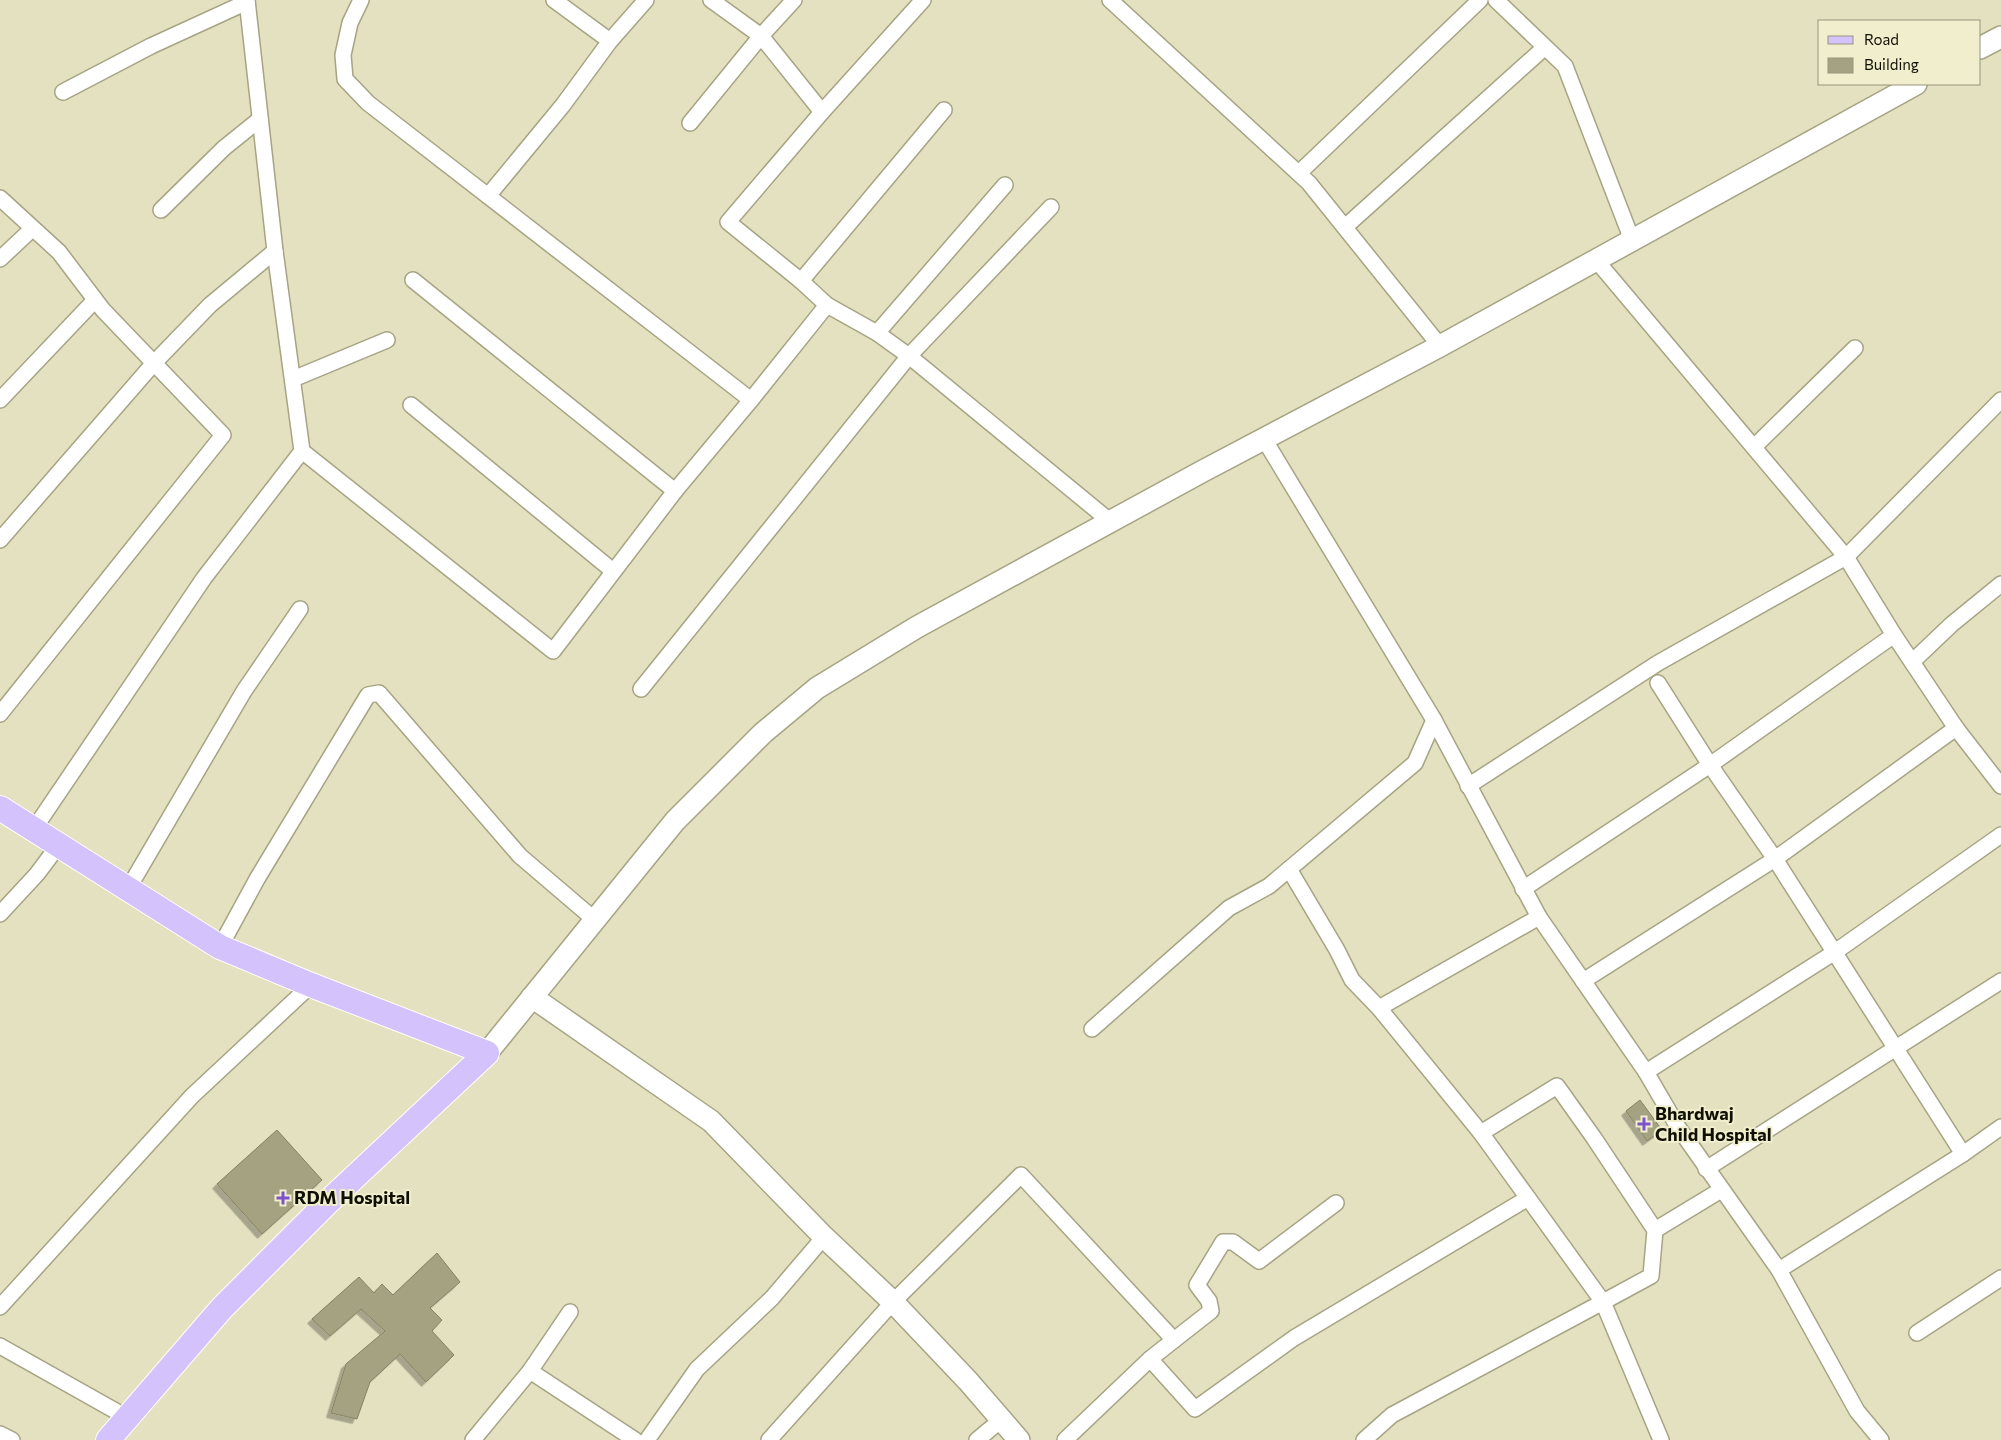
<svg xmlns="http://www.w3.org/2000/svg" width="2001" height="1440" font-family="Commissioner,sans-serif">
<defs>
<filter id="shadow"><feDropShadow dx="-4.5" dy="4.5" stdDeviation="0" flood-color="#0004"/></filter>
</defs>
<rect width="100%" height="100%" fill="#e3e1bf"/>
<g fill="#a5a282" stroke="#848263" filter="url(#shadow)">
<polygon points="1640,1100 1662,1130 1647,1141 1626,1111"/>
<polygon points="277,1130 322,1180 262,1234 217,1184"/>
<polygon points="437,1253 460,1282 430,1308 442,1320 432,1331 454,1355 426,1382 400,1354 370,1382 357,1419 331,1413 346,1364 385,1331 361,1309 330,1336 312,1319 359,1277 374,1293 382,1284 393,1295"/>
</g>
<g fill="none" stroke-linecap="round" stroke-linejoin="round">
<defs>
<g id="street">
<polyline points="361,0 350,23 343,55 345,79 368,103 751,400"/>
<polyline points="554,0 610,41"/>
<polyline points="711,0 761,36 822,112 728,222 801,281 827,305"/>
<polyline points="1110,0 1309,183 1440,346"/>
<polyline points="1496,0 1565,66 1632,240"/>
<polyline points="63,92 151,46 247,2"/>
<polyline points="822,112 923,0"/>
<polyline points="690,123 761,36 794,0"/>
<polyline points="1299,173 1480,0"/>
<polyline points="488,196 563,105 610,41 646,0"/>
<polyline points="0,198 59,252 103,310 223,435 0,714"/>
<polyline points="161,210 224,148 260,119"/>
<polyline points="1345,227 1544,48"/>
<polyline points="0,259 32,229"/>
<polyline points="1596,260 1846,557 1894,635 1956,728 2001,786"/>
<polyline points="413,280 675,491"/>
<polyline points="801,281 944,110"/>
<polyline points="877,333 1005,185"/>
<polyline points="293,379 387,340"/>
<polyline points="0,400 95,300"/>
<polyline points="411,405 613,571"/>
<polyline points="1264,439 1434,720 1539,917 1646,1072 1678,1127 1779,1270 1857,1411 1881,1440"/>
<polyline points="1754,447 1855,348"/>
<polyline points="302,451 553,651 675,491 751,400 827,305 877,333 909,356 1111,522"/>
<polyline points="0,540 154,363 210,305 275,251"/>
<polyline points="1912,662 1952,624 2001,584"/>
<polyline points="1658,683 1710,765 1775,859 1963,1154"/>
<polyline points="641,689 909,356 1051,207"/>
<polyline points="1468,786 1658,663 1846,557 2001,400"/>
<polyline points="34,829 204,578 302,451 275,251 247,0"/>
<polyline points="1289,869 1337,950 1352,980 1379,1008 1481,1133 1528,1198"/>
<polyline points="128,889 244,691 300,609"/>
<polyline points="1523,889 1710,765 1894,635"/>
<polyline points="0,914 37,874 58,846"/>
<polyline points="220,947 257,879 368,695 379,693 520,856 595,920"/>
<polyline points="1583,981 1775,859 1956,728"/>
<polyline points="1379,1008 1539,917"/>
<polyline points="1092,1029 1229,908 1269,886 1415,763 1434,720"/>
<polyline points="1646,1072 1835,952 2001,835"/>
<polyline points="1706,1169 2001,981"/>
<polyline points="1655,1230 1721,1190"/>
<polyline points="1779,1270 1963,1154 2001,1127"/>
<polyline points="0,1307 192,1096 311,985"/>
<polyline points="1917,1333 2001,1278"/>
<polyline points="1174,1340 1211,1311 1209,1301 1197,1285 1223,1242 1233,1242 1259,1261 1336,1203"/>
<polyline points="0,1346 128,1418"/>
<polyline points="530,1371 635,1440"/>
<polyline points="0,1434 12,1440"/>
<polyline points="473,1440 530,1371 570,1312"/>
<polyline points="647,1440 697,1369 772,1298 824,1237"/>
<polyline points="769,1440 893,1302 1021,1175 1174,1340 1150,1359 1195,1409 1294,1338 1528,1198 1603,1302 1651,1276 1655,1230 1594,1138 1557,1086 1481,1133"/>
<polyline points="977,1440 1001,1420"/>
<polyline points="1065,1440 1150,1359"/>
<polyline points="1364,1440 1392,1415 1603,1302 1661,1440"/>
</g>
<g id="secondary">
<polyline points="1980,48 2001,37"/>
<polyline points="532,997 711,1121 824,1237 893,1302 968,1381 1019,1440"/>
<polyline points="487,1053 675,821 763,733 817,688 917,627 1203,471 1440,346 1916,84"/>
</g>
<polyline id="primary" points="0,808 220,947 311,985 487,1053 329,1201 222,1308 108,1440"/>
</defs>
<use href="#street" stroke="#a6a484" stroke-width="18"/>
<use href="#secondary" stroke="#a6a484" stroke-width="24"/>
<use href="#primary" stroke="#fff" stroke-width="26"/>
<use href="#street" stroke="#fff" stroke-width="15"/>
<use href="#secondary" stroke="#fff" stroke-width="21"/>
<use href="#primary" stroke="#d3c2fc" stroke-width="24"/>
</g>
<g fill="#7d53cc" stroke="#f0eecc" stroke-width="2">
<path d="M1641.5 1116.5h5v5h5v5h-5v5h-5v-5h-5v-5h5z"/>
<path d="M280.5 1190.5h5v5h5v5h-5v5h-5v-5h-5v-5h5z"/>
</g>
<g text-anchor="middle" stroke-width="4" stroke-linejoin="round" paint-order="stroke">
<g font-size="18" font-weight="bold" fill="#100f04" stroke="#f0eecc" text-anchor="start">
<text x="1655" y="1120">Bhardwaj<tspan x="1655" dy="21">Child Hospital</tspan></text>
<text x="294" y="1204">RDM Hospital</text>
</g>
</g>
<rect x="1818" y="20" width="162" height="65" fill="#f0eecc" stroke="#96957c"/>
<rect x="1828" y="36" width="25" height="8" fill="#d3c2fc" stroke="#96957c"/>
<text x="1864" y="45" font-size="15" fill="#100f04">Road</text>
<rect x="1828" y="58" width="25" height="15" fill="#a5a282" stroke="#96957c"/>
<text x="1864" y="70" font-size="15" fill="#100f04">Building</text>
</svg>
